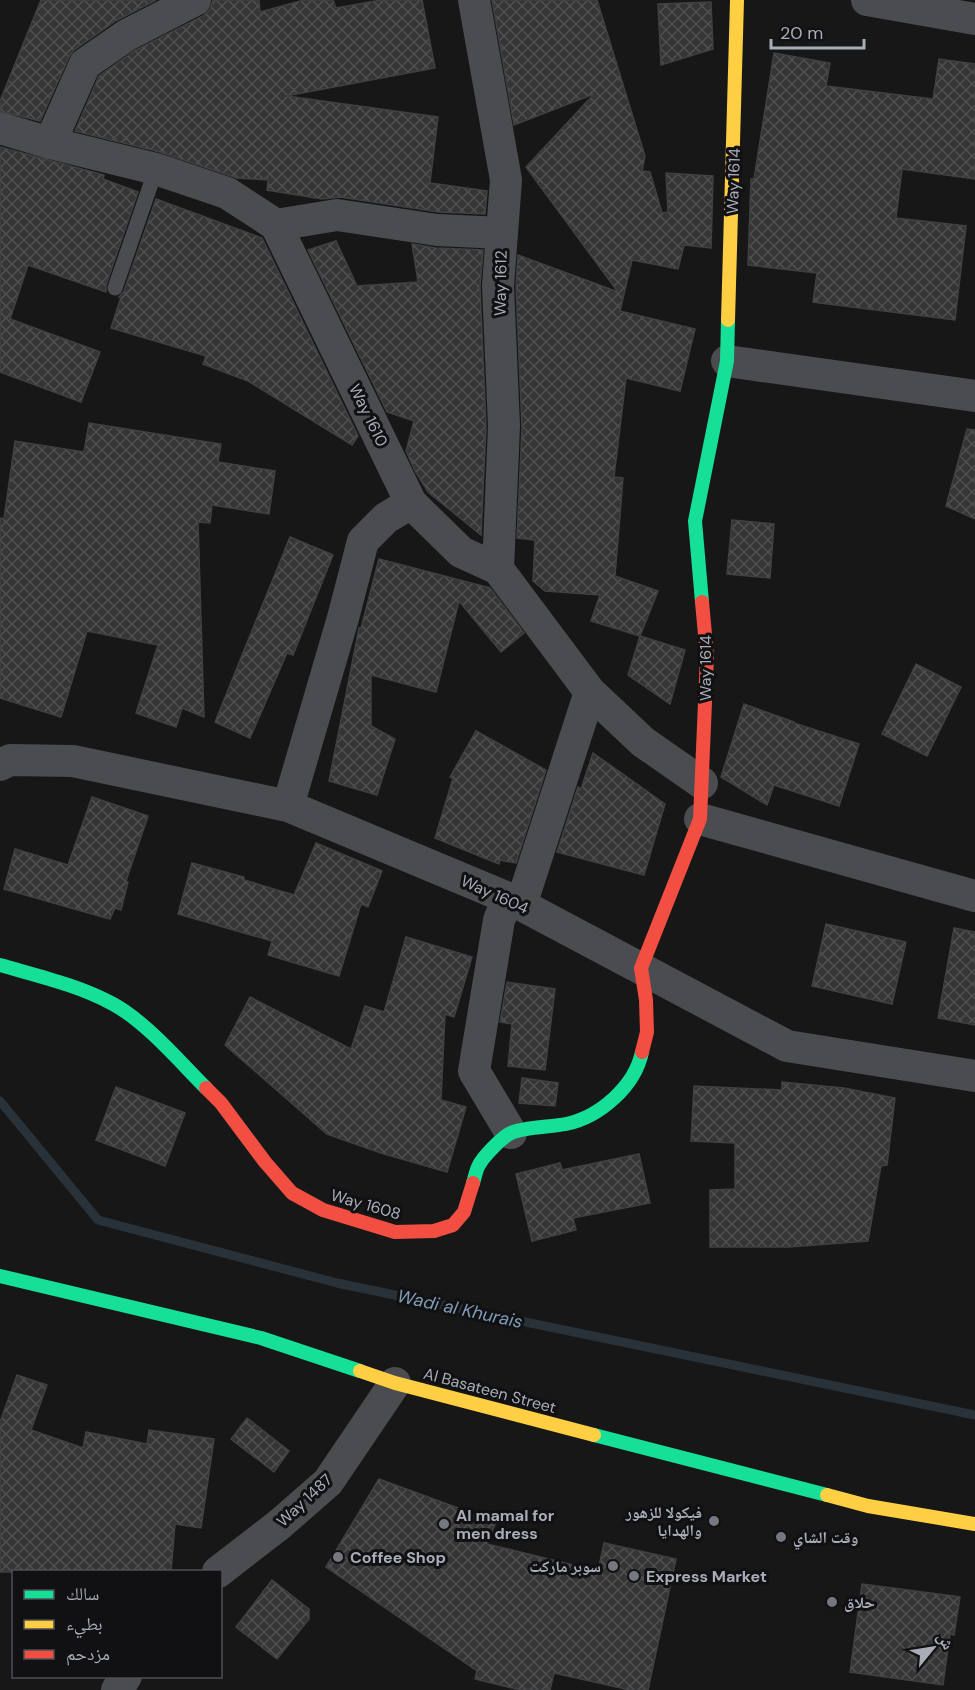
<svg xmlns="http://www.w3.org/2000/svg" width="975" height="1690" font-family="'DM Sans','Noto Naskh Arabic',sans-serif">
<defs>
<pattern id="building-cross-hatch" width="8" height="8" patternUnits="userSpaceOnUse" patternTransform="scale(1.5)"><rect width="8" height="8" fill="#353536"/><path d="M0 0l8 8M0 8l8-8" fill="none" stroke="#4f5051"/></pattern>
</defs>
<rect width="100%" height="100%" fill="#171717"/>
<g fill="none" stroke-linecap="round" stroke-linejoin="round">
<polyline stroke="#2a3239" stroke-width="9" points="0,1101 98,1220 337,1283 975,1415"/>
</g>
<g fill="url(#building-cross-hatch)" stroke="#3f4043" stroke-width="1.5">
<polygon points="41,0 156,0 117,20 74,50 69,57 40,121 0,111 0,101"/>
<polygon points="213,0 259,0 260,12 304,0 333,0 336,8 381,0 422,0 435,68 286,96 438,117 430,183 487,191 485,214 439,212 340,197 322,199 267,190 268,180 237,178 160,152 75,131 99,76 136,50 203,16 210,9"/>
<polygon points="492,0 597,0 645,156 642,171 650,172 662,213 668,212 666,173 713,176 711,248 684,245 678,269 632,260 620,311 695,329 680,391 626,378 614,477 623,478 615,576 658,591 640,636 591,621 600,595 545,591 533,581 535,540 517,538 522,427 516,286 518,255 618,292 526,167 594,94 514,125"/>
<polygon points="711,2 713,49 661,65 658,4"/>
<polygon points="774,53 830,63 826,86 933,99 939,59 975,64 975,179 902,169 896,218 966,226 955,320 813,302 817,273 748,265 751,179 754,179"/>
<polygon points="0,147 104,175 103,179 138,192 106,285 106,292 28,265 10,319 100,352 81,402 0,372"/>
<polygon points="156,199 262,238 358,436 352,445 248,381 203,364 206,356 111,328 121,297 119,297 124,291"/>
<polygon points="336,241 357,286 418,282 412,244 436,248 483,250 480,287 486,426 481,535 428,492 415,471 406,451 414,421 387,412 308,250"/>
<polygon points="89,423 221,444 218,462 275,471 269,514 212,505 210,523 198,522 204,717 182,708 176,727 136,713 158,645 87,631 61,717 0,698 0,518 4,519 15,441 84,452"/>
<polygon points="967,429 975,430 975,519 946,506"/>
<polygon points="732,520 774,524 770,578 727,574"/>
<polygon points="290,537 333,555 293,655 287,653 250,738 215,722"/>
<polygon points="379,559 490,588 524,633 501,652 459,601 436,692 371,675 371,726 395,739 377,795 329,781 359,628 361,628"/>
<polygon points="640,636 685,650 670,704 628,675"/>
<polygon points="916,664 961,687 927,756 882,734"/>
<polygon points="744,704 794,722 794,723 859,744 839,806 774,785 767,805 721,777"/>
<polygon points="476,731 546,770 516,863 500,860 499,864 435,838 453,778 450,777"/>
<polygon points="593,753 665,804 644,875 557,852 578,787 581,789"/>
<polygon points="92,797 148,816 126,881 128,882 121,910 115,908 110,919 4,889 15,849 68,865"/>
<polygon points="316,843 382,871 368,907 361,904 339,976 268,955 272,941 178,914 192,863 244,877 244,880 294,895"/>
<polygon points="826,924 906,942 892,1004 812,986"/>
<polygon points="954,928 975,932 975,1025 938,1018"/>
<polygon points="406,937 472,957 454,1017 445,1014 441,1100 466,1107 447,1172 381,1153 327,1134 225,1045 250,997 351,1049 365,1006 384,1012"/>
<polygon points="507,982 555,989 545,1070 508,1066 512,1024 500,1022"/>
<polygon points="522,1078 558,1083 555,1106 519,1103"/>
<polygon points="782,1082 844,1088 895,1098 887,1165 881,1166 868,1241 789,1247 710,1247 710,1190 735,1189 735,1143 691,1141 694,1086 782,1090"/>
<polygon points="116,1087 185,1113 165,1166 96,1140"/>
<polygon points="639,1154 650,1203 573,1218 576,1230 532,1241 516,1174 560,1163 562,1170"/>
<polygon points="17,1375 47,1385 31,1430 83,1448 86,1432 147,1444 149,1430 214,1439 201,1528 175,1524 171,1572 0,1572 0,1422"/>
<polygon points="247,1418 289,1451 274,1472 231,1439"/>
<polygon points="379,1479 496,1522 487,1544 598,1571 604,1543 676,1559 648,1690 630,1690 554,1673 550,1690 521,1690 475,1679 477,1671 326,1567"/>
<polygon points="272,1580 309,1609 309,1619 277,1659 236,1627"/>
<polygon points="862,1584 960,1597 954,1635 950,1634 943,1685 850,1672"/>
</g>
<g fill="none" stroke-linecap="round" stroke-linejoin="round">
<polyline stroke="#4b4c50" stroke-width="15" points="115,288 156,169"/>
<g stroke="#4b4c50" stroke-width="32">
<polyline points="474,0 506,180 498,286 504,426 498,569"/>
<polyline points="867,0 975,19"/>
<polyline points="0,128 50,143 156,169 227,193 276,225 411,503 461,552 498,569 590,692 643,742 702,783"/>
<polyline points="50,143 85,64 127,35 195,0"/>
<polyline points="276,225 337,215 437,230 502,233"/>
<polyline points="727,361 975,396"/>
<polyline points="0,765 10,760 73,761 288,806 508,898 787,1046 975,1076"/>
<polyline points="288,806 343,618 363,541 386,518 411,503"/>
<polyline points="700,819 975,896"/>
<polyline points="508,898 499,920 474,1071 511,1133"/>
<polyline points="521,905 590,692"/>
<polyline points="218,1572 280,1524 328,1482 395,1383"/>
<polyline points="117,1690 126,1676"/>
</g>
<g stroke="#16e098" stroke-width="14">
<polyline points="702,602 695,521 727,361 728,320"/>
<path d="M0,965c38,11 78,20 113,39 33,18 66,57 93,84"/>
<path d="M473,1183c2,-6 3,-13 6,-18 4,-8 23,-28 32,-32 12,-6 40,-6 55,-9 34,-7 69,-38 76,-72"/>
<polyline points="0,1276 261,1338 360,1371"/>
<polyline points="594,1435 827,1495"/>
</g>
<g stroke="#ffcf43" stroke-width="14">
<polyline points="728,320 737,0"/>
<polyline points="360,1371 395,1383 594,1435"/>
<polyline points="827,1495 868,1506 975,1524"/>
</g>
<g stroke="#f24e42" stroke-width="14">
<polyline points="642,1052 647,1032 646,1000 641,968 700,819 707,656 702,602"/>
<polyline points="206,1088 221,1103 265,1162 292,1193 323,1210 395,1232 434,1231 453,1225 464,1212 473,1183"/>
</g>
</g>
<g fill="#757880" stroke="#111113" stroke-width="2">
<circle cx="714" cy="1521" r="6"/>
<circle cx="444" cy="1524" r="6"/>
<circle cx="781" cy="1537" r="6"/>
<circle cx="338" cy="1557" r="6"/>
<circle cx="613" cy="1566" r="6"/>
<circle cx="634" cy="1576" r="6"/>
<circle cx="832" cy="1602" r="6"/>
</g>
<g text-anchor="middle" stroke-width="6" stroke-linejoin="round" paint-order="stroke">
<g font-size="16" fill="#a8adb8" stroke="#111113">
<text transform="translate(733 181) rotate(-88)" y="6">Way 1614</text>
<text transform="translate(500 283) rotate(-89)" y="6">Way 1612</text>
<text transform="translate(369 415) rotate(64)" y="6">Way 1610</text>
<text transform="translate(705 668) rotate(-90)" y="6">Way 1614</text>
<text transform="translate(495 894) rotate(24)" y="6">Way 1604</text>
<text transform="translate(366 1204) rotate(16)" y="6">Way 1608</text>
<text transform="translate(490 1390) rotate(15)" y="6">Al Basateen Street</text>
<text transform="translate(304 1500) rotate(-43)" y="6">Way 1487</text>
</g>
<g font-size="16" font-weight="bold" fill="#a8adb8" stroke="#111113" text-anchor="start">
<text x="702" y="1518" text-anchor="end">فيكولا للزهور<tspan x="702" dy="18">والهدايا</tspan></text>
<text x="456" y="1521">Al mamal for<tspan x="456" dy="18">men dress</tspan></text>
<text x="793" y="1543">وقت الشاي</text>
<text x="350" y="1563">Coffee Shop</text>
<text x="601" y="1572" text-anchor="end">سوبر ماركت</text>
<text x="646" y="1582">Express Market</text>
<text x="844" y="1608">حلاق</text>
</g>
<g font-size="18" font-style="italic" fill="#7f9bb3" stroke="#111113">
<text transform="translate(460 1309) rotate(12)" y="6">Wadi al Khurais</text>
</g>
</g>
<rect x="12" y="1570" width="210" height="108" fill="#111113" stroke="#4d4f55" stroke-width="1.5"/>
<rect x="24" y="1590" width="30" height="9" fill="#16e098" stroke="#4d4f55" stroke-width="1.5"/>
<text x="66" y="1600" font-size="18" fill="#a8adb8">سالك</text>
<rect x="24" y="1620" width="30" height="9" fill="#ffcf43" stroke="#4d4f55" stroke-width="1.5"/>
<text x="66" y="1630" font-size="18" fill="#a8adb8">بطيء</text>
<rect x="24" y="1650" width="30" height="9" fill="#f24e42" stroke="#4d4f55" stroke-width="1.5"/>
<text x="66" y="1660" font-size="18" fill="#a8adb8">مزدحم</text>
<g transform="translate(933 1648) rotate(60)" stroke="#111113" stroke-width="4.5" paint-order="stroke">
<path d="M0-4.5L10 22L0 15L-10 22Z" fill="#a8adb8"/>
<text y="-9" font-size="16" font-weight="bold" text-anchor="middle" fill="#a8adb8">ش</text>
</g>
<path d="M771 39v9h93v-9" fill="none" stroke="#a8adb8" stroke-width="3"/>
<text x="780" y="39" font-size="18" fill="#a8adb8" stroke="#111113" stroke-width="4.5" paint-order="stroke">20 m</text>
</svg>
